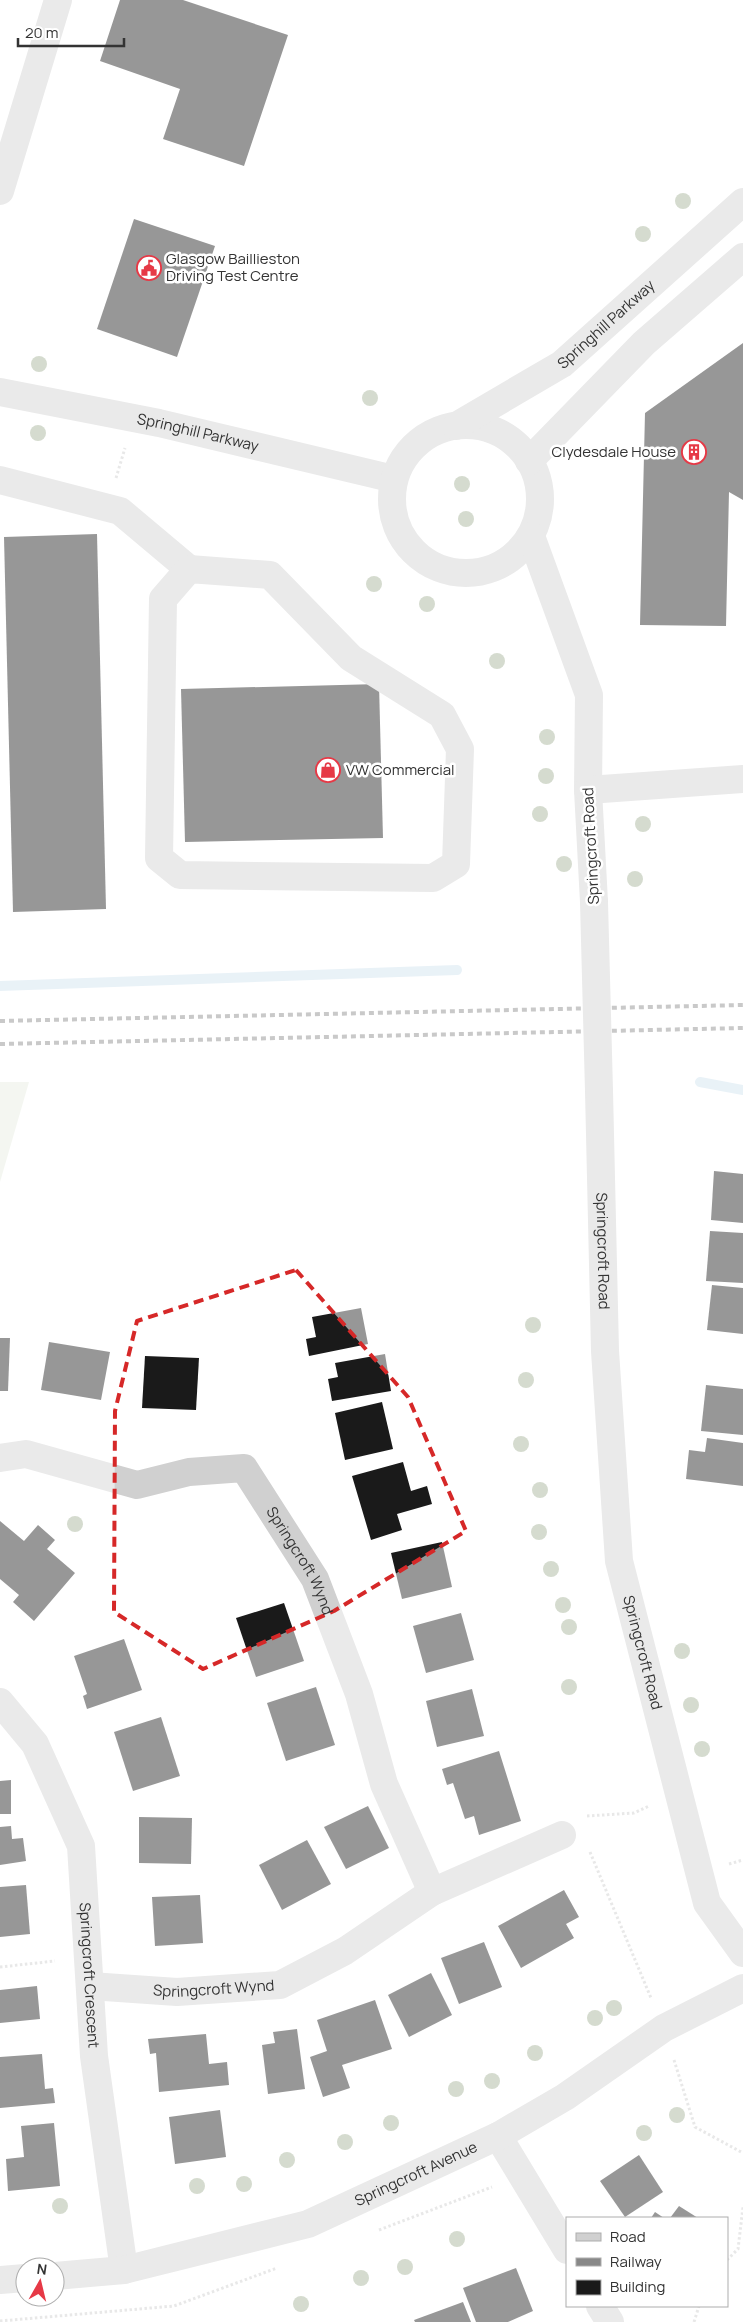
<svg xmlns="http://www.w3.org/2000/svg" width="743" height="2322" font-family="Manrope,sans-serif">
<rect width="100%" height="100%" fill="#fff"/>
<polygon fill="#e6ecdf" points="0,1082 29,1082 0,1182"/>
<g fill="none" stroke-linecap="round" stroke-linejoin="round">
<g stroke="#cfe2ee" stroke-width="10">
<polyline points="0,986 457,970"/>
<polyline points="700,1082 743,1090"/>
</g>
</g>
<g fill="#1a1a1a">
<polygon points="120,0 183,0 288,35 244,166 163,139 180,89 100,61"/>
<polygon points="134,219 215,246 177,357 97,329"/>
<polygon points="743,343 743,500 729,492 726,626 640,625 645,413"/>
<polygon points="97,534 106,909 13,912 4,537"/>
<polygon points="379,684 383,838 185,842 181,689"/>
<polygon points="714,1171 743,1174 743,1223 711,1220"/>
<polygon points="710,1231 743,1233 743,1283 706,1281"/>
<polygon points="712,1285 743,1288 743,1334 707,1330"/>
<polygon points="361,1308 368,1344 309,1356 306,1339 316,1337 312,1317"/>
<polygon points="0,1338 10,1338 8,1391 0,1391"/>
<polygon points="49,1342 110,1352 101,1400 41,1390"/>
<polygon points="385,1354 391,1391 332,1401 328,1379 338,1377 335,1363"/>
<polygon points="145,1356 199,1358 196,1410 142,1408"/>
<polygon points="706,1385 743,1389 743,1435 701,1431"/>
<polygon points="382,1402 393,1449 345,1460 335,1413"/>
<polygon points="707,1438 743,1443 743,1486 686,1479 689,1450 705,1452"/>
<polygon points="403,1462 411,1491 427,1486 432,1504 397,1514 402,1530 371,1540 352,1476"/>
<polygon points="0,1521 24,1541 38,1525 55,1540 47,1549 75,1573 34,1621 13,1602 19,1595 0,1579"/>
<polygon points="442,1542 452,1587 402,1599 391,1553"/>
<polygon points="284,1603 304,1661 256,1677 236,1618"/>
<polygon points="461,1613 474,1660 426,1673 413,1626"/>
<polygon points="124,1639 142,1690 87,1709 83,1696 87,1694 74,1656"/>
<polygon points="316,1687 335,1745 286,1761 267,1703"/>
<polygon points="472,1689 484,1736 437,1747 426,1701"/>
<polygon points="161,1717 180,1776 133,1791 114,1732"/>
<polygon points="499,1751 521,1821 479,1835 474,1816 465,1819 453,1783 447,1785 442,1769"/>
<polygon points="11,1780 11,1814 0,1814 0,1781"/>
<polygon points="368,1806 389,1848 346,1869 324,1827"/>
<polygon points="139,1817 192,1818 191,1864 139,1863"/>
<polygon points="11,1826 12,1839 23,1838 26,1861 0,1865 0,1827"/>
<polygon points="307,1840 331,1884 282,1910 259,1865"/>
<polygon points="26,1885 30,1934 0,1937 0,1887"/>
<polygon points="564,1890 579,1917 566,1924 574,1938 521,1968 498,1926"/>
<polygon points="200,1895 203,1943 155,1946 152,1897"/>
<polygon points="484,1942 502,1987 459,2004 441,1958"/>
<polygon points="431,1973 452,2015 409,2037 388,1995"/>
<polygon points="37,1986 40,2019 0,2023 0,1990"/>
<polygon points="375,2000 392,2049 342,2065 350,2088 323,2097 310,2057 327,2051 317,2020"/>
<polygon points="297,2029 305,2089 268,2094 262,2045 275,2043 273,2032"/>
<polygon points="206,2034 209,2064 227,2062 229,2085 159,2092 156,2053 150,2054 148,2039"/>
<polygon points="42,2054 45,2089 53,2088 55,2103 0,2108 0,2057"/>
<polygon points="220,2110 226,2157 175,2164 169,2117"/>
<polygon points="54,2123 60,2186 8,2191 6,2159 24,2157 21,2126"/>
<polygon points="639,2155 663,2192 625,2217 600,2181"/>
<polygon points="679,2206 698,2218 670,2218"/>
<polygon points="655,2212 664,2218 651,2218"/>
<polygon points="516,2268 533,2311 508,2322 476,2322 463,2288"/>
<polygon points="463,2302 471,2322 415,2322 414,2320"/>
</g>
<g fill="none" stroke-linecap="round" stroke-linejoin="round">
<g stroke="#cdcdcd" stroke-width="3" stroke-dasharray="2.5 2.5" stroke-linecap="butt">
<polyline points="116,478 125,448"/>
<polyline points="587,1816 634,1813 649,1806"/>
<polyline points="590,1852 651,1998"/>
<polyline points="729,1864 743,1860"/>
<polyline points="0,1967 55,1961"/>
<polyline points="674,2060 695,2127 743,2153"/>
<polyline points="379,2230 492,2187"/>
<polyline points="727,2260 738,2249 743,2207"/>
<polyline points="0,2321 174,2306 277,2268"/>
<polyline points="694,2322 699,2306"/>
</g>
<g stroke="#d0d0d0" stroke-width="28">
<polyline points="0,191 58,0"/>
<path id="s1" d="M0,392l159,31 235,56"/>
<circle cx="466" cy="499" r="74"/>
<path id="s2" d="M456,426l106,-62 181,-162"/>
<polyline points="529,461 644,343 743,257"/>
<polyline points="0,480 120,511 189,569"/>
<polyline points="531,536 589,695 588,790 594,902"/>
<polygon points="189,569 270,575 351,658 442,715 460,749 456,864 433,878 180,875 159,858 163,599"/>
<polyline points="588,790 743,779"/>
<path id="s3" d="M599,1091l6,260 14,210 88,342 36,50"/>
<path id="s4" d="M0,1458l26,-4 111,31 52,-13 55,-4 71,111 44,115 25,90 48,108"/>
<path id="s5" d="M0,1702l35,42 46,102 13,210 30,214"/>
<path id="s6" d="M90,1986l87,6 103,-7 65,-34 87,-59 130,-57"/>
<polyline points="498,2136 567,2250"/>
<path id="s7" d="M55,2276l69,-6 184,-46 190,-88 67,-39 99,-69 79,-40"/>
<polyline points="0,2280 25,2278"/>
<polyline points="600,2306 610,2322"/>
</g>
<g stroke="#888" stroke-width="4" stroke-dasharray="5 4" stroke-linecap="butt">
<polyline points="0,1021 743,1005"/>
<polyline points="0,1044 743,1028"/>
</g>
<polyline stroke="#d0d0d0" stroke-width="28" points="594,902 599,1091"/>
</g>
<g fill="#a2b095">
<circle cx="683" cy="201" r="8"/>
<circle cx="643" cy="234" r="8"/>
<circle cx="39" cy="364" r="8"/>
<circle cx="370" cy="398" r="8"/>
<circle cx="38" cy="433" r="8"/>
<circle cx="462" cy="484" r="8"/>
<circle cx="466" cy="519" r="8"/>
<circle cx="374" cy="584" r="8"/>
<circle cx="427" cy="604" r="8"/>
<circle cx="497" cy="661" r="8"/>
<circle cx="547" cy="737" r="8"/>
<circle cx="546" cy="776" r="8"/>
<circle cx="540" cy="814" r="8"/>
<circle cx="643" cy="824" r="8"/>
<circle cx="564" cy="864" r="8"/>
<circle cx="635" cy="879" r="8"/>
<circle cx="533" cy="1325" r="8"/>
<circle cx="526" cy="1380" r="8"/>
<circle cx="521" cy="1444" r="8"/>
<circle cx="540" cy="1490" r="8"/>
<circle cx="75" cy="1524" r="8"/>
<circle cx="539" cy="1532" r="8"/>
<circle cx="551" cy="1569" r="8"/>
<circle cx="563" cy="1605" r="8"/>
<circle cx="569" cy="1627" r="8"/>
<circle cx="682" cy="1651" r="8"/>
<circle cx="569" cy="1687" r="8"/>
<circle cx="691" cy="1705" r="8"/>
<circle cx="702" cy="1749" r="8"/>
<circle cx="614" cy="2008" r="8"/>
<circle cx="595" cy="2018" r="8"/>
<circle cx="535" cy="2053" r="8"/>
<circle cx="492" cy="2081" r="8"/>
<circle cx="456" cy="2089" r="8"/>
<circle cx="677" cy="2115" r="8"/>
<circle cx="391" cy="2123" r="8"/>
<circle cx="644" cy="2133" r="8"/>
<circle cx="345" cy="2142" r="8"/>
<circle cx="287" cy="2160" r="8"/>
<circle cx="244" cy="2184" r="8"/>
<circle cx="197" cy="2186" r="8"/>
<circle cx="60" cy="2206" r="8"/>
<circle cx="457" cy="2239" r="8"/>
<circle cx="405" cy="2267" r="8"/>
<circle cx="361" cy="2278" r="8"/>
<circle cx="301" cy="2304" r="8"/>
</g>
<path d="M0 0H743V2322H0ZM296,1270l112,127 58,134 -132,80 -131,58 -89,-57 1,-201 22,-90z" fill="#fff" fill-opacity=".55" fill-rule="evenodd"/>
<path fill="none" stroke="#d62828" stroke-width="4" stroke-dasharray="10 6" stroke-linejoin="round" d="M296,1270l112,127 58,134 -132,80 -131,58 -89,-57 1,-201 22,-90z"/>
<defs>
<symbol id="civic-ring" viewBox="-11 -11 22 22"><circle r="9.5" fill="#fff" stroke="#e63946" stroke-width="1.5"/><path d="M-.6-6.5H3V-4.5H.6V-3L4-1V1h2V6H-6V1h2V-1L-.6-3ZM-1.2 2.5V6h2.4V2.5Z" fill="#e63946"/></symbol>
<symbol id="building-ring" viewBox="-11 -11 22 22"><circle r="9.5" fill="#fff" stroke="#e63946" stroke-width="1.5"/><path d="M-4-6H4V6H1V3H-1V6H-4ZM-2.5-4.3h1.7v1.8h-1.7ZM.8-4.3h1.7v1.8H.8ZM-2.5-1h1.7V.8h-1.7ZM.8-1h1.7V.8H.8Z" fill="#e63946"/></symbol>
<symbol id="shop-ring" viewBox="-11 -11 22 22"><circle r="9.5" fill="#fff" stroke="#e63946" stroke-width="1.5"/><path d="M-5-2.5h2.3a2.7 3.5 0 0 1 5.4 0H5L5.5 6h-11ZM-1.5-2.5h3a1.5 2.3 0 0 0-3 0Z" fill="#e63946"/></symbol>
</defs>
<g fill-rule="evenodd">
<use href="#civic-ring" x="135" y="254" width="28" height="28"/>
<use href="#building-ring" x="680" y="438" width="28" height="28"/>
<use href="#shop-ring" x="314" y="756" width="28" height="28"/>
</g>
<g text-anchor="middle" stroke-width="5" stroke-linejoin="round" paint-order="stroke">
<g font-size="15" fill="#333" stroke="#fff" text-anchor="start">
<text x="166" y="264">Glasgow Baillieston<tspan x="166" dy="17">Driving Test Centre</tspan></text>
<text x="676" y="457" text-anchor="end">Clydesdale House</text>
<text x="346" y="775">VW Commercial</text>
</g>
<g font-size="15" fill="#333" stroke="#fff">
<text dy="5" stroke="none"><textPath href="#s2" startOffset="182">Springhill Parkway</textPath></text>
<text dy="5" stroke="none"><textPath href="#s1" startOffset="202">Springhill Parkway</textPath></text>
<text transform="translate(591 846) rotate(-93)" y="5">Springcroft Road</text>
<text dy="5" stroke="none"><textPath href="#s3" startOffset="160">Springcroft Road</textPath></text>
<text dy="5" stroke="none"><textPath href="#s4" startOffset="359">Springcroft Wynd</textPath></text>
<text dy="5" stroke="none"><textPath href="#s3" startOffset="565">Springcroft Road</textPath></text>
<text dy="5" stroke="none"><textPath href="#s5" startOffset="296">Springcroft Crescent</textPath></text>
<text dy="5" stroke="none"><textPath href="#s6" startOffset="124">Springcroft Wynd</textPath></text>
<text dy="5" stroke="none"><textPath href="#s7" startOffset="378">Springcroft Avenue</textPath></text>
</g>
</g>
<rect x="566" y="2217" width="162" height="90" fill="#ffffff" stroke="#adadad"/>
<rect x="576" y="2233" width="25" height="8" fill="#d0d0d0" stroke="#adadad"/>
<text x="610" y="2242" font-size="15" fill="#333333">Road</text>
<rect x="576" y="2258" width="25" height="8" fill="#888888" stroke="#adadad"/>
<text x="610" y="2267" font-size="15" fill="#333333">Railway</text>
<rect x="576" y="2280" width="25" height="15" fill="#1a1a1a" stroke="#adadad"/>
<text x="610" y="2292" font-size="15" fill="#333333">Building</text>
<g transform="translate(40 2282) rotate(8)"><circle r="24" fill="#ffffff" stroke="#adadad"/>
<path d="M0-4L9 19L0 12L-9 19Z" fill="#e63946"/>
<text y="-8" font-size="14" font-weight="bold" text-anchor="middle" fill="#333333">N</text>
</g>
<path d="M18 38v8h106v-8" fill="none" stroke="#333333" stroke-width="2.5"/>
<text x="25" y="38" font-size="15" fill="#333333" stroke="#ffffff" stroke-width="4" paint-order="stroke">20 m</text>
</svg>
